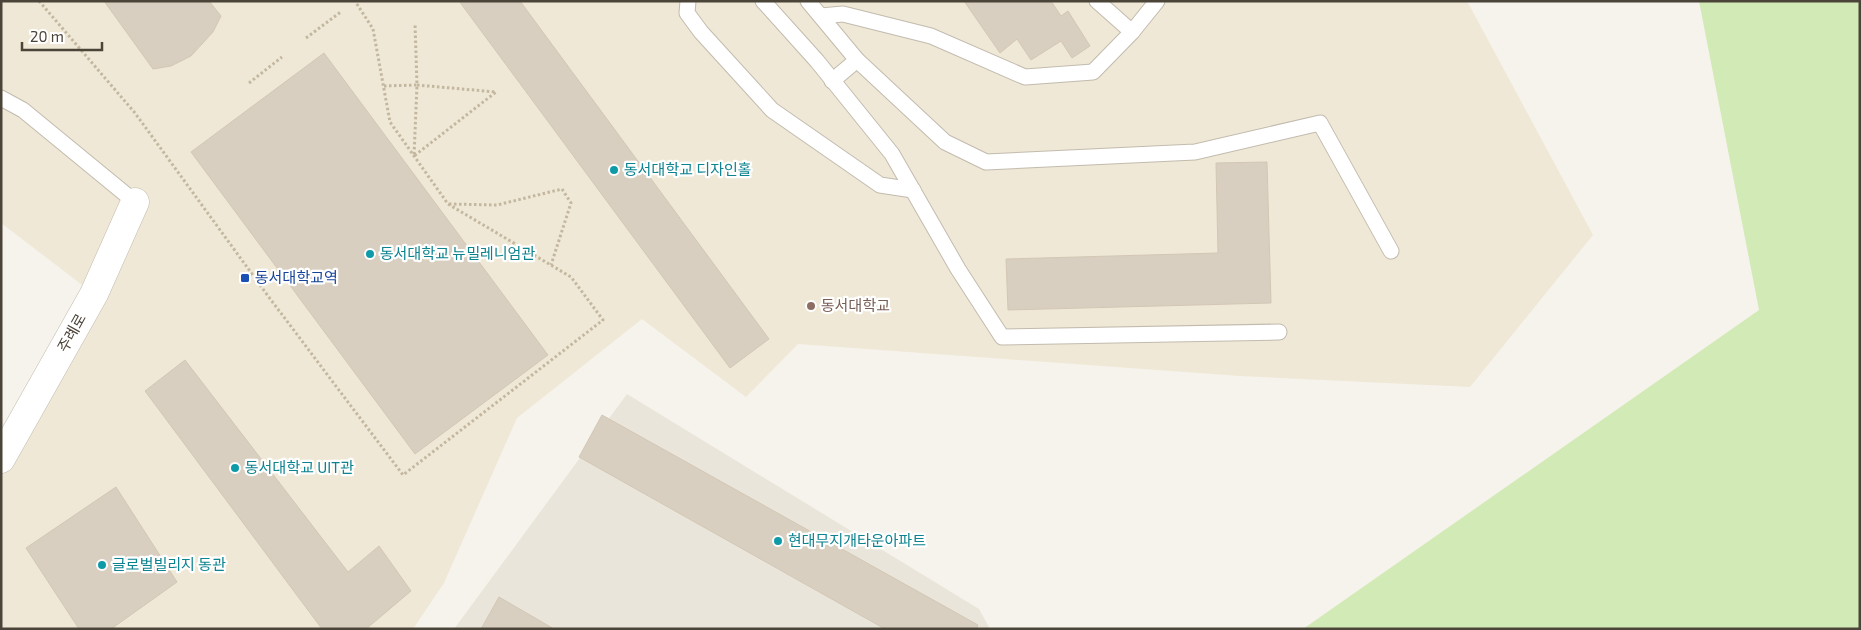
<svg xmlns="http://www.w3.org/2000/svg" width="1861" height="630" font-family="'Exo 2','Noto Sans KR',sans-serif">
<rect width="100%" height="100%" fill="#f6f3ec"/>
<polygon fill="#eae5da" points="627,394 979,609 990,629 454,629"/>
<polygon fill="#efe8d6" points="1,1 1467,1 1593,235 1470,387 1240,376 798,344 746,397 642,319 517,418 444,583 413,629 1,629 1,435 94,294 1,223"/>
<polygon fill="#d2eab5" points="1699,1 1860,1 1860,629 1303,629 1759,310"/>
<g fill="#d8cfc1" stroke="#d3c7b4">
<polygon points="104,1 209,1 221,16 213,32 191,56 171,66 153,69"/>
<polygon points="459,1 520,1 769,339 730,368"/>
<polygon points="964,1 1051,1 1061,16 1068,11 1090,46 1072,58 1061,41 1031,60 1017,39 1000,53"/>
<polygon points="324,53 548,355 415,454 191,152"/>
<polygon points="1267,162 1271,303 1008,310 1006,259 1218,253 1216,163"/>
<polygon points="185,360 348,572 379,546 411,591 366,629 322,629 145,391"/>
<polygon points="602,415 978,625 976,629 885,629 579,457"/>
<polygon points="116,487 177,582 111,629 79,629 26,548"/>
<polygon points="499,597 554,629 481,629"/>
</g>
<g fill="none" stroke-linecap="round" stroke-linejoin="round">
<defs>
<g id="service">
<polyline points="688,1 687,13 701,32 772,110 880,185 913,190"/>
<polyline points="763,1 817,61 892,154 958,269 1002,337 1279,332"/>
<polyline points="808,1 857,60 945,142 986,162 1195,152 1320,123 1391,251"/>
<polyline points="1097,1 1132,32"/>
<polyline points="821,16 843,14 931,36 1025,77 1093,72 1132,32 1157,1"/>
<polyline points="832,81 857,60"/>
<polyline points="1,98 23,110 135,202"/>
</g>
<polyline id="minor" points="1,459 94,294 135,202"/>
</defs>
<use href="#service" stroke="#c2bbae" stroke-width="17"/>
<use href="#minor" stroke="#c2bbae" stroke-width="29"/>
<g stroke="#c4b79f" stroke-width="3" stroke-dasharray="2.5 2.5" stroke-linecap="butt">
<polyline points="39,1 135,113 268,296 403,475 603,320 571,277 448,204 390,122 373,29 355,1"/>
<polyline points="306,38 342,11"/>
<polyline points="249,83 282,57"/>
<polygon points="417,85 496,92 414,156"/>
<polyline points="384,86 417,85 415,24"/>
<polyline points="449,204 497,205 562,189 571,203 551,265"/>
</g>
<use href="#service" stroke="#fff" stroke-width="15"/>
<use href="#minor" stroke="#fff" stroke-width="28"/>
</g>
<g fill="#0f9aa8" stroke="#fff" stroke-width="2">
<circle cx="614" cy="170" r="5"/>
<circle cx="370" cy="254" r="5"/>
<circle cx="235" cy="468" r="5"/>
<circle cx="778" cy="541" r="5"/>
<circle cx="102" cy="565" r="5"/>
</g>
<rect fill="#1a4fb4" stroke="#fff" stroke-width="2" x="240" y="273" width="10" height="10" rx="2.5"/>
<circle fill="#8d6e63" stroke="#fff" stroke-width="2" cx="811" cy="306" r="5"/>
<g text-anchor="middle" stroke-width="4.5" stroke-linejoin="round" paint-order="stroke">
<g font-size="15" fill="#0d838f" stroke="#fff" text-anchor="start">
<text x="624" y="175">동서대학교 디자인홀</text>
<text x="380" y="259">동서대학교 뉴밀레니엄관</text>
<text x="245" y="473">동서대학교 UIT관</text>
<text x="788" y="546">현대무지개타운아파트</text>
<text x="112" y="570">글로벌빌리지 동관</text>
</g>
<g font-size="15" fill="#164399" stroke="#fff" text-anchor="start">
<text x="255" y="283">동서대학교역</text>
</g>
<g font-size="15" fill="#785e54" stroke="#fff" text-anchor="start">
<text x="821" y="311">동서대학교</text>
</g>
<g font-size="15" fill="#4b4439" stroke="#fff">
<text transform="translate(72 333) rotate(-61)" y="5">주례로</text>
</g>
</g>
<rect width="1861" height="630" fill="none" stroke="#4b4439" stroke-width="5"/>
<path d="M22 42v8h80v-8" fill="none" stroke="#4b4439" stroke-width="2.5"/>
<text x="30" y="42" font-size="15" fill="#4b4439" stroke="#ffffff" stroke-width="4" paint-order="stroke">20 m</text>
</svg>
